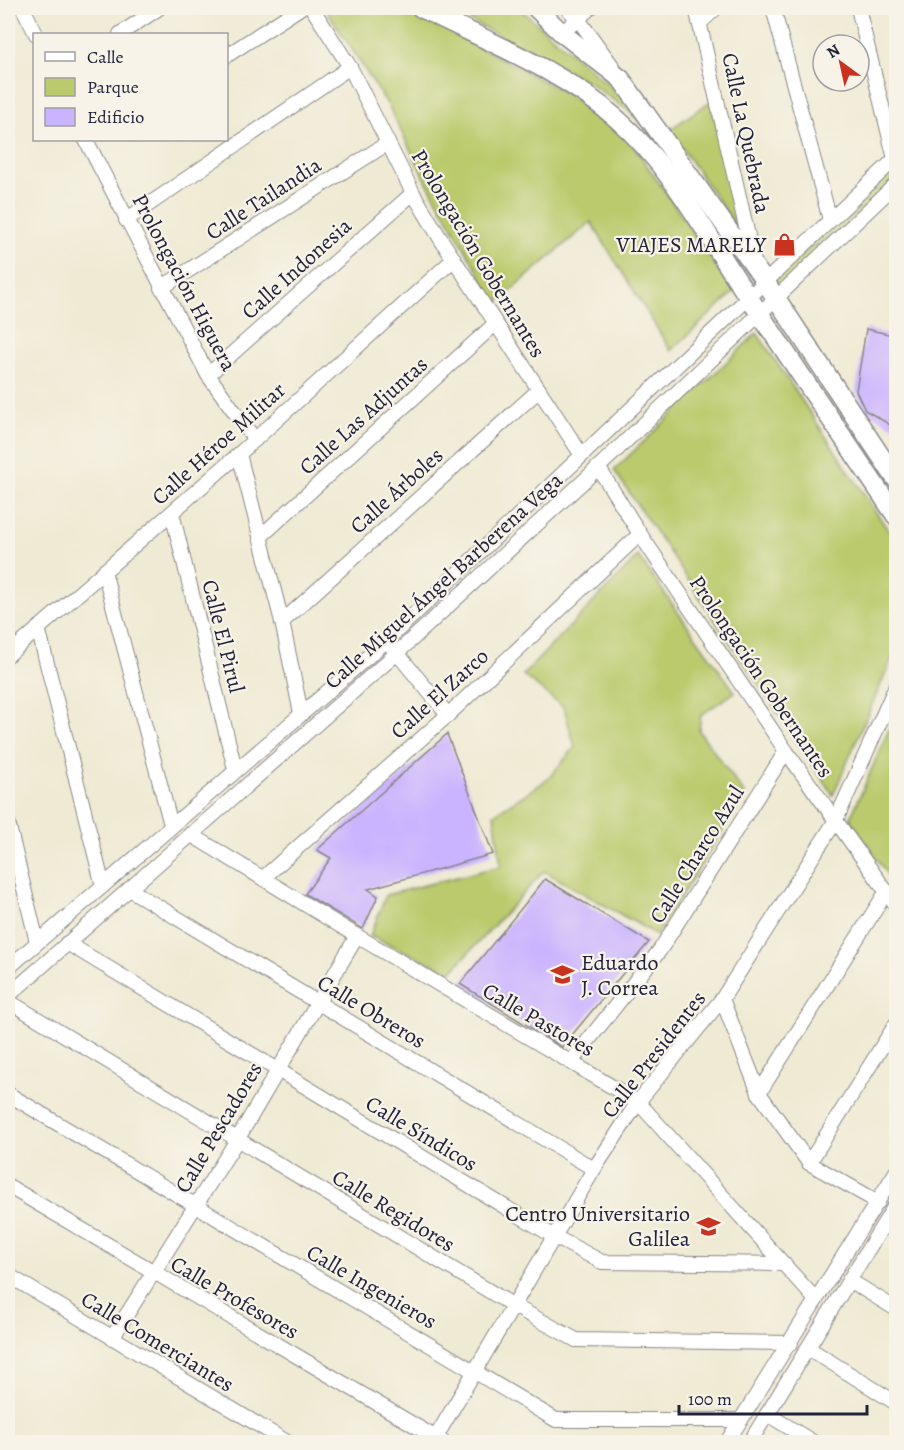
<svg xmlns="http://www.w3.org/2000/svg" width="904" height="1450" font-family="Alegreya,serif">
<rect width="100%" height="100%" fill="#f7f3e8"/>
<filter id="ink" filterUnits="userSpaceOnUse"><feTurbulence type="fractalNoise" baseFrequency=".0167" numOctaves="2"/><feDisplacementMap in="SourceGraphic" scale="12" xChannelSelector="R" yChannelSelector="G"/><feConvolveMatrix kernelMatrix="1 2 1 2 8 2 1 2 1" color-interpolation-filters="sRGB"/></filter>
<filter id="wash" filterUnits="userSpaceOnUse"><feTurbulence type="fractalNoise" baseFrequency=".008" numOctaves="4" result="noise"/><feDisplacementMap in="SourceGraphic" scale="24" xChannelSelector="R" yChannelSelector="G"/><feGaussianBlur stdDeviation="1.35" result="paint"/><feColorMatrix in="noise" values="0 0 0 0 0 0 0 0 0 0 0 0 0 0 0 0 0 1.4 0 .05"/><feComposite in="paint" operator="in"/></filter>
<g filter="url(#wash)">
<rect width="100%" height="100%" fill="#efead3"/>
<g fill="#baca6c" stroke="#6e7654" stroke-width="1.5">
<polygon points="325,8 407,8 571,96 631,142 734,292 671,351 591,222 496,303 425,179 388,105"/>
<polygon points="446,8 519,8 630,103 659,141 627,110 587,81"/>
<polygon points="711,101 743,236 669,130"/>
<polygon points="896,167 896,177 779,288 772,283"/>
<polygon points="757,333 896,542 896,649 833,795 614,470"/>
<polygon points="638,556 735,692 701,715 699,731 745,794 657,935 544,871 451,972 370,936 386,895 501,866 494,814 547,780 575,747 564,708 523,675"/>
<polygon points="896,713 896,887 850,819"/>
</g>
<g id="blocks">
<g fill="#cab3ff">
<polygon points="866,329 897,336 897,429 865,410 856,391"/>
<polygon points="447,734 493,854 368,889 378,896 363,929 305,894 331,858 317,850"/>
<polygon points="545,879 649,942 562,1047 460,984"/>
</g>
</g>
</g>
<g filter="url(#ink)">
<use href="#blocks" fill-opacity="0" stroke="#888687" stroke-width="1.5"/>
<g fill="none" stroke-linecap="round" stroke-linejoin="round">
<defs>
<g id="minor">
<polyline points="23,8 36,34"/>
<polyline points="312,8 350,67 413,193 440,238 581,454"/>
<polyline points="567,8 578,19 613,67"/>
<polyline points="696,8 754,262"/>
<polyline points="773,8 830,220"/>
<polyline points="858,8 895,159"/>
<polyline points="702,21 716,8"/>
<polyline points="562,33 590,8"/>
<polyline points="120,34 159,8"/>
<polyline points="226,56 300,8"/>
<polyline points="86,140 208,375 255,440"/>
<polyline points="126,220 350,67"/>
<polyline points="161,288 388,143"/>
<polyline points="208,375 413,193"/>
<polyline points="239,454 282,622 301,713"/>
<polyline points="598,467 640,534 786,751 896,905"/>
<polyline points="172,513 235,769"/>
<polyline points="260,537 495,324"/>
<polyline points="104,571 171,825"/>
<polyline points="282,622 539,390"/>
<polyline points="38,628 103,886"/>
<polyline points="392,647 448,715"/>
<polyline points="8,655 239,454 454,259"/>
<polyline points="8,823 37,942"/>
<polyline points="190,834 357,936 638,1102 816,1300"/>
<polyline points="263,878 448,715 640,534"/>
<polyline points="129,889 594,1169"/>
<polyline points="67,943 555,1237 602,1262 784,1264"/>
<polyline points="8,968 386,641 896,158"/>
<polyline points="8,996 397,653 586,479 896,184"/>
<polyline points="722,999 759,1093 809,1163 878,1202"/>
<polyline points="8,1001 514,1306 576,1340 791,1343"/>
<polyline points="571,1062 660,950 786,751"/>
<polyline points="759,1093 887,891"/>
<polyline points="8,1094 556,1420 741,1420"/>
<polyline points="809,1163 896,1024"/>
<polyline points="8,1186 443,1442"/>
<polyline points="8,1275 287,1442"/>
<polyline points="849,1280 896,1309"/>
<polyline points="112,1338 237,1140 357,936"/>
<polyline points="808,1348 896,1403"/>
<polyline points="767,1414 813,1442"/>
<polyline points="433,1442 594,1169 638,1102 722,999 836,820 896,686"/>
<polyline points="727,1442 896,1172"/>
<polyline points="750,1442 896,1204"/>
</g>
<g id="major">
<path d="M421,8c65,33 141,62 196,111 56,49 91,119 132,179 49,73 98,145 147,218"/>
<polyline points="536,8 562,33 621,79 766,283 896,479"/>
</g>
</defs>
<use href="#minor" stroke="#888687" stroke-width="16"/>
<use href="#major" stroke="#888687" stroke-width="21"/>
<use href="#minor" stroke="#fff" stroke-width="14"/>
<use href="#major" stroke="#fff" stroke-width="18"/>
</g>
</g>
<defs>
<symbol id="shop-bare" viewBox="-9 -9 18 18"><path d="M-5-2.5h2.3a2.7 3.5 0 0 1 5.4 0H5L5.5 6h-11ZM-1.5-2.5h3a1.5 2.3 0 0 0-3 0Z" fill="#c8321e" stroke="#f7f3e8" stroke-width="2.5" paint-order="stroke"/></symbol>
<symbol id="school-bare" viewBox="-9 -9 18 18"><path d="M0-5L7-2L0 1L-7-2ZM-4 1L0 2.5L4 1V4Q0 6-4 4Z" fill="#c8321e" stroke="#f7f3e8" stroke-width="2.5" paint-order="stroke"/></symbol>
<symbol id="university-bare" viewBox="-9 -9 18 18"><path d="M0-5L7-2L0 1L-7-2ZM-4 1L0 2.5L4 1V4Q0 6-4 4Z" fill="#c8321e" stroke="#f7f3e8" stroke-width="2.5" paint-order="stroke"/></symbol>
</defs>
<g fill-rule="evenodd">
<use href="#shop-bare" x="768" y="228" width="33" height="33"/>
<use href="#school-bare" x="546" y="958" width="33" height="33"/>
<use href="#university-bare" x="692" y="1210" width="33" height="33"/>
</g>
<g text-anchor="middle" stroke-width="4.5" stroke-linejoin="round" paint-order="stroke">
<g font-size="22" fill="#22223b" stroke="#f7f3e8">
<text transform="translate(747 133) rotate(78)" y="8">Calle La Quebrada</text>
<text transform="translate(263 198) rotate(-33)" y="8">Calle Tailandia</text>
<text transform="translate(479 253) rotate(59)" y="8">Prolongación Gobernantes</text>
<text transform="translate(296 268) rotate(-42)" y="8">Calle Indonesia</text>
<text transform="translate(185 282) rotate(62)" y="8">Prolongación Higuera</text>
<text transform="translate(363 415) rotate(-42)" y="8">Calle Las Adjuntas</text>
<text transform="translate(218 443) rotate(-42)" y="8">Calle Héroe Militar</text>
<text transform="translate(396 490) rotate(-42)" y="8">Calle Árboles</text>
<text transform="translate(443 580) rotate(-42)" y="8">Calle Miguel Ángel Barberena Vega</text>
<text transform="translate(224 636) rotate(76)" y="8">Calle El Pirul</text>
<text transform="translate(762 676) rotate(56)" y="8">Prolongación Gobernantes</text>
<text transform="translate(439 693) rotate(-42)" y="8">Calle El Zarco</text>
<text transform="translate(696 854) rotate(-58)" y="8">Calle Charco Azul</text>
<text transform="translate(372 1011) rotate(31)" y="8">Calle Obreros</text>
<text transform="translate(539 1019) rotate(30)" y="8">Calle Pastores</text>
<text transform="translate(653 1054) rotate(-52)" y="8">Calle Presidentes</text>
<text transform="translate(218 1127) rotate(-59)" y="8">Calle Pescadores</text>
<text transform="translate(422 1133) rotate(31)" y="8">Calle Síndicos</text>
<text transform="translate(394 1210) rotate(31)" y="8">Calle Regidores</text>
<text transform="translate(372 1286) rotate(30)" y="8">Calle Ingenieros</text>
<text transform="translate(235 1297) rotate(30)" y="8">Calle Profesores</text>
<text transform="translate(158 1341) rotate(31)" y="8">Calle Comerciantes</text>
</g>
<g font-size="22" fill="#22223b" stroke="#f7f3e8" text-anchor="end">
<text x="766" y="252">VIAJES MARELY</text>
<text x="581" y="970" text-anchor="start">Eduardo<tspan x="581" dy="25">J. Correa</tspan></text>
<text x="690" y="1221">Centro Universitario<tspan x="690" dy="25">Galilea</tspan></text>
</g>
</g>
<rect width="904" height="1450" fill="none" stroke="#f7f3e8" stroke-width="30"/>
<rect x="33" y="33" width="195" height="108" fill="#f7f3e8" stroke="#a29fa3" stroke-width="1.5"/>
<rect x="45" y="52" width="30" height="9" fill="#ffffff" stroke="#a29fa3" stroke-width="1.5"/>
<text x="87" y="63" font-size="18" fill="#22223b">Calle</text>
<rect x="45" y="78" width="30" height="18" fill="#baca6c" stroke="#a29fa3" stroke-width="1.5"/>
<text x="87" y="93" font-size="18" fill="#22223b">Parque</text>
<rect x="45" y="108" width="30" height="18" fill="#cab3ff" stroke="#a29fa3" stroke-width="1.5"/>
<text x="87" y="123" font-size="18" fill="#22223b">Edificio</text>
<g transform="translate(841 63) rotate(327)"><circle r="28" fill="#f7f3e8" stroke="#a29fa3" stroke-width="1.5"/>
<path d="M0-4.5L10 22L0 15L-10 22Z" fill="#c8321e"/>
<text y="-9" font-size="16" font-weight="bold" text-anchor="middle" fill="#22223b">N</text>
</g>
<path d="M679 1405v9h188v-9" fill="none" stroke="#22223b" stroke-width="3"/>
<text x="688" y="1405" font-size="18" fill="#22223b" stroke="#f7f3e8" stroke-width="4.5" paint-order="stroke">100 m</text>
</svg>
